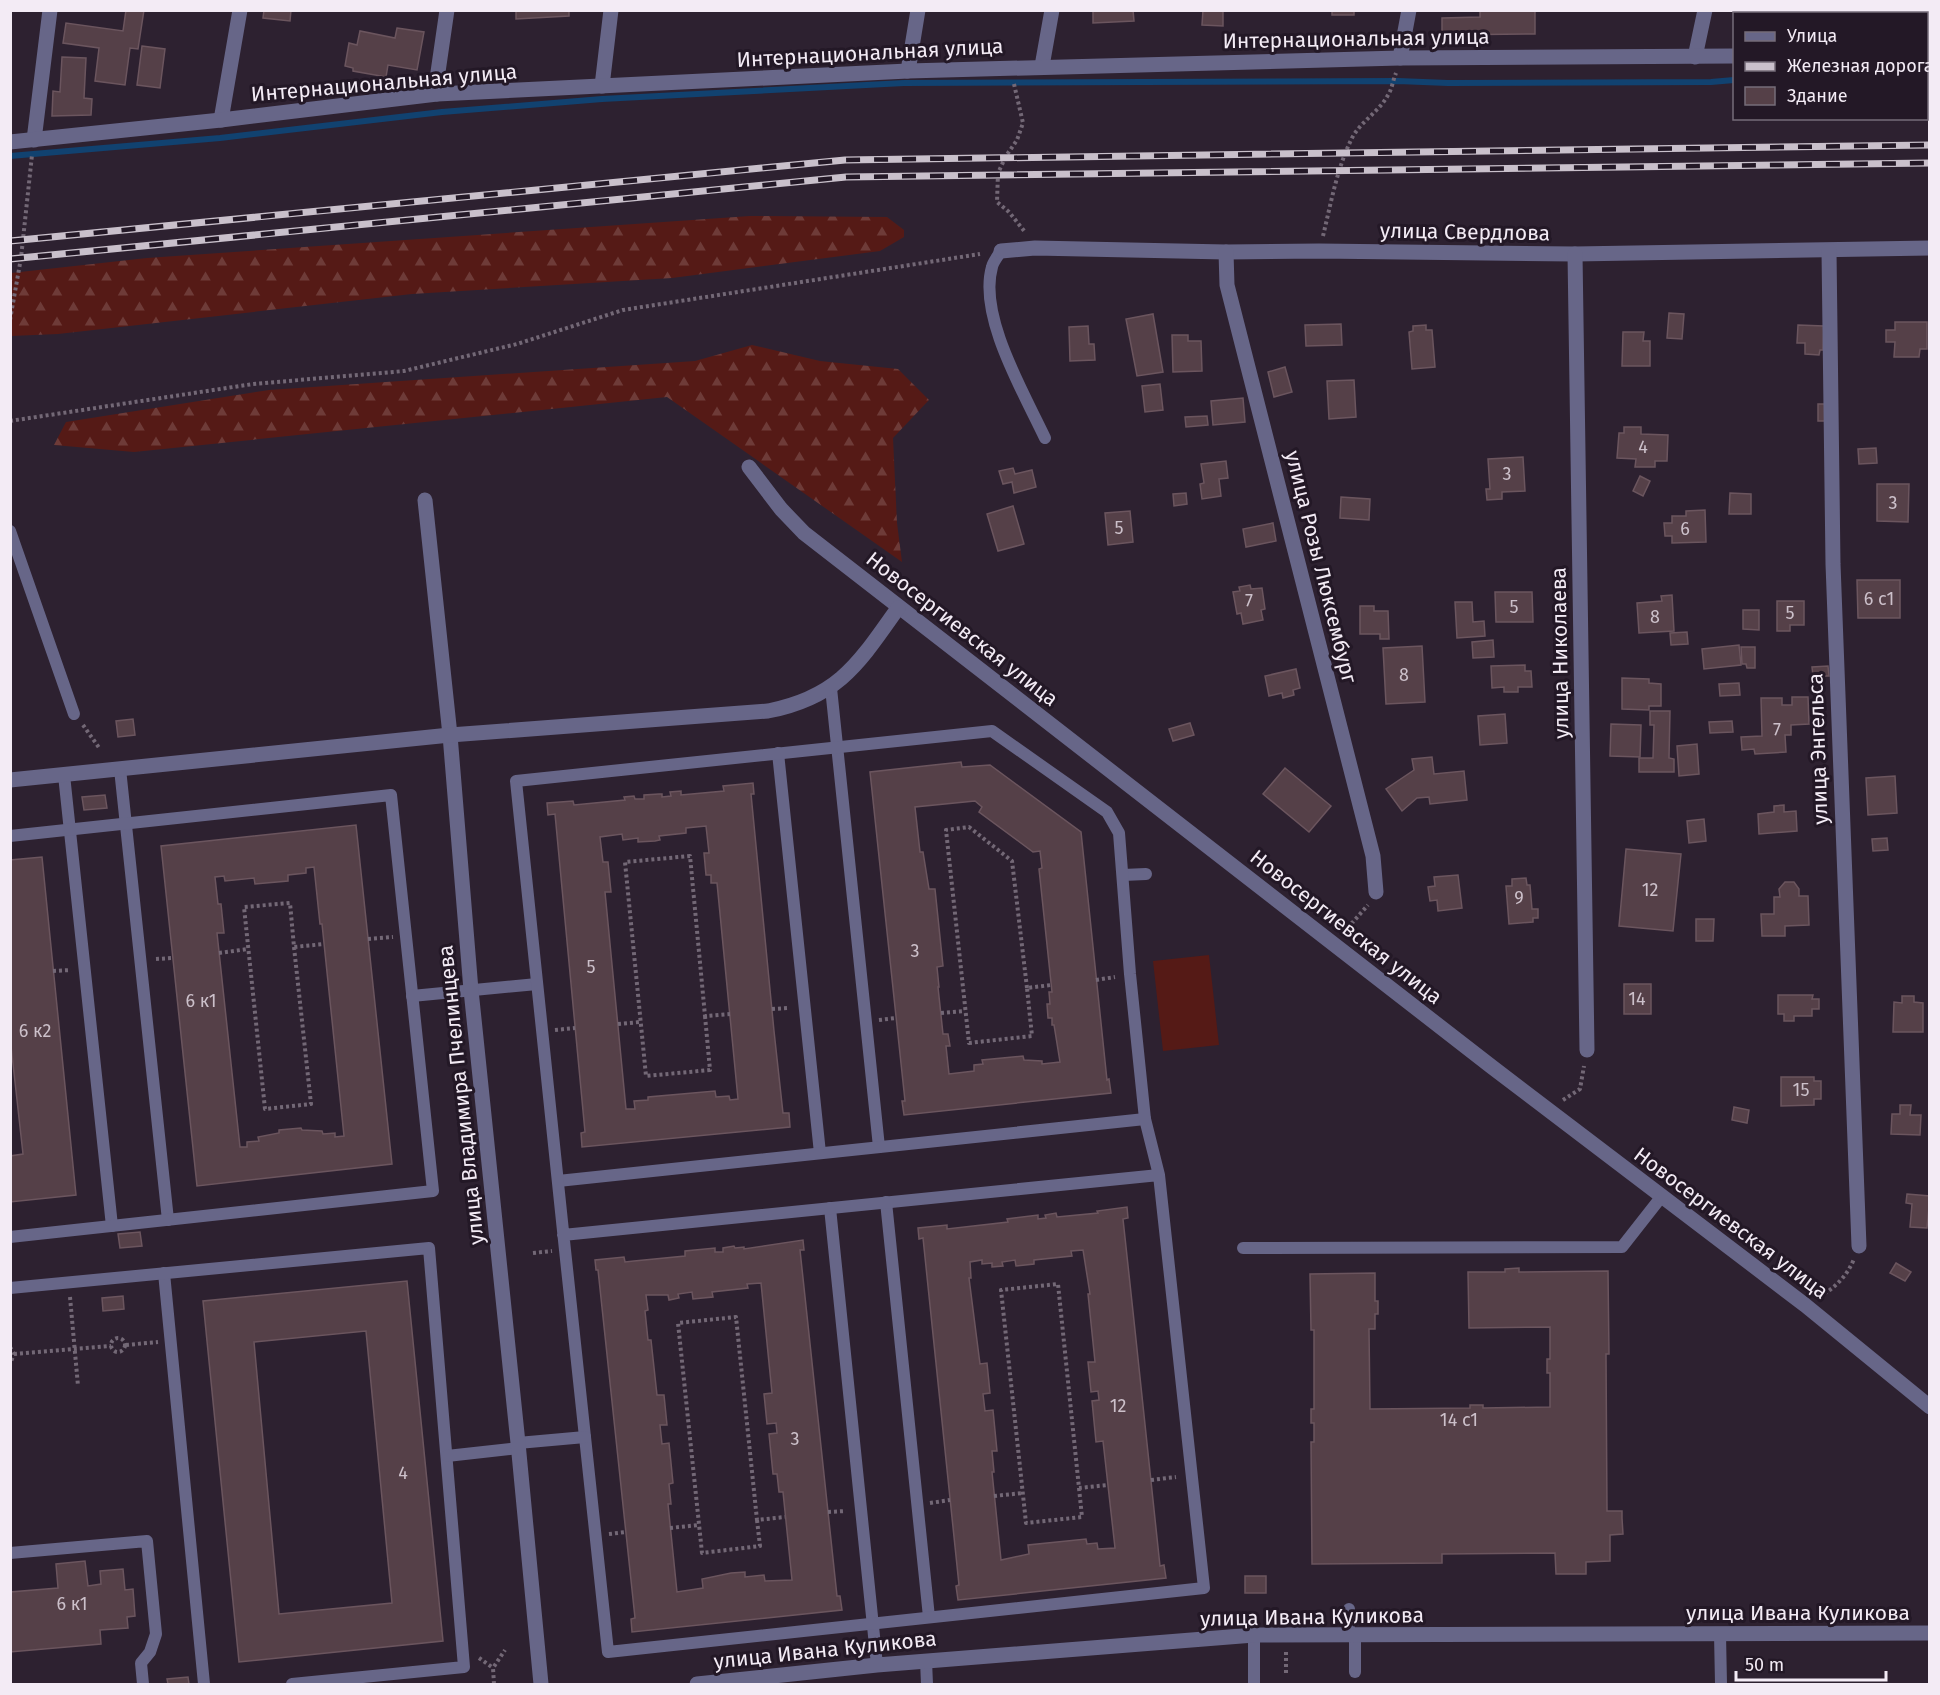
<svg xmlns="http://www.w3.org/2000/svg" width="1940" height="1695" font-family="'Fira Sans',sans-serif">
<defs>
<pattern id="forest-firs" width="22" height="20" patternUnits="userSpaceOnUse" patternTransform="scale(1.5)"><rect width="22" height="20" fill="#551a16"/><path d="M5 1l3.5 6h-7zM16 11l3.5 6h-7z" fill="#6e3b38"/></pattern>
</defs>
<rect width="100%" height="100%" fill="#2d2130"/>
<polygon fill="#551a16" points="1209,955 1219,1045 1163,1051 1153,961"/>
<g fill="url(#forest-firs)">
<polygon points="750,216 887,217 904,230 904,237 880,251 672,278 412,294 58,334 11,336 11,273 147,258"/>
<polygon points="752,345 820,361 898,369 929,400 893,438 897,523 902,562 667,397 134,452 54,445 66,422 269,390 695,361"/>
</g>
<g fill="none" stroke-linecap="round" stroke-linejoin="round">
<g stroke="#114270" stroke-width="6">
<polyline points="1926,77 1930,77"/>
<polyline points="10,156 220,138 442,112 602,99 904,83 1398,81 1448,83 1711,82 1734,80"/>
</g>
</g>
<g fill="#554048" stroke="#6b555e" stroke-width="1.5" fill-rule="evenodd">
<polygon points="126,10 144,10 138,49 130,48 125,85 95,81 99,48 63,43 66,23 123,31"/>
<polygon points="264,10 291,10 290,21 263,18"/>
<polygon points="516,10 569,10 569,16 516,19"/>
<polygon points="1093,10 1133,10 1134,21 1093,23"/>
<polygon points="1203,10 1223,10 1223,26 1202,25"/>
<rect x="1332" y="10" width="22" height="5"/>
<polygon points="1480,10 1535,10 1535,34 1442,35 1442,18 1480,17"/>
<polygon points="397,28 424,32 417,70 388,65 386,77 353,71 353,68 345,66 349,43 357,45 360,31 395,38"/>
<polygon points="142,46 165,49 160,88 137,85"/>
<polygon points="62,57 86,58 84,98 92,99 91,115 52,116 53,91 60,92"/>
<polygon points="1669,313 1684,314 1682,339 1667,338"/>
<polygon points="1153,314 1163,372 1137,376 1126,319"/>
<polygon points="1895,322 1927,322 1927,349 1920,349 1919,357 1894,357 1895,342 1886,342 1886,330 1895,330"/>
<polygon points="1341,324 1342,345 1306,346 1305,325"/>
<polygon points="1426,325 1426,330 1432,330 1435,367 1412,369 1409,332 1413,331 1413,326"/>
<polygon points="1798,325 1824,326 1823,350 1820,350 1819,355 1805,354 1805,343 1797,343"/>
<polygon points="1088,326 1089,344 1094,344 1095,360 1070,361 1069,327"/>
<polygon points="1623,332 1644,332 1643,341 1650,341 1650,366 1622,366"/>
<polygon points="1172,335 1188,335 1188,341 1201,341 1202,371 1173,372"/>
<polygon points="1285,367 1292,392 1274,397 1268,372"/>
<polygon points="1354,380 1356,417 1329,419 1327,381"/>
<polygon points="1160,384 1163,410 1145,412 1142,386"/>
<polygon points="1243,398 1245,422 1213,425 1211,401"/>
<rect x="1818" y="404" width="8" height="17"/>
<polygon points="1207,416 1208,425 1186,427 1185,417"/>
<polygon points="1624,427 1641,427 1641,434 1668,435 1667,461 1655,461 1655,467 1635,467 1636,459 1617,458 1619,433 1624,433"/>
<polygon points="1876,448 1877,463 1859,464 1858,449"/>
<polygon points="1523,457 1525,491 1502,492 1502,499 1487,500 1486,489 1490,489 1488,459"/>
<polygon points="1226,461 1228,478 1219,479 1221,496 1202,499 1200,484 1204,483 1201,464"/>
<polygon points="1013,468 1015,474 1032,470 1036,487 1014,493 1012,482 1003,484 999,471"/>
<polygon points="1640,476 1650,481 1643,496 1633,491"/>
<polygon points="1877,484 1909,484 1908,522 1877,521"/>
<polygon points="1186,493 1187,504 1174,506 1173,494"/>
<polygon points="1730,493 1751,494 1751,514 1729,514"/>
<polygon points="1341,497 1370,499 1369,520 1340,518"/>
<polygon points="1013,506 1024,544 998,551 987,514"/>
<polygon points="1705,510 1706,542 1672,543 1672,536 1665,536 1664,523 1672,523 1672,516 1686,516 1686,511"/>
<polygon points="1130,511 1133,542 1108,545 1105,513"/>
<polygon points="1273,523 1276,541 1246,547 1243,529"/>
<polygon points="1857,580 1900,580 1900,618 1858,618"/>
<polygon points="1250,585 1251,589 1262,588 1265,609 1261,610 1263,620 1243,624 1241,613 1237,614 1233,592 1240,591 1239,587"/>
<polygon points="1495,592 1532,592 1533,622 1496,622"/>
<polygon points="1672,595 1674,631 1639,633 1637,603 1662,601 1661,596"/>
<polygon points="1777,601 1804,601 1804,625 1790,625 1790,631 1777,631"/>
<polygon points="1455,602 1472,602 1473,622 1484,621 1485,636 1457,638"/>
<polygon points="1360,606 1374,606 1374,611 1388,611 1389,639 1380,639 1380,634 1360,634"/>
<polygon points="1743,610 1759,610 1759,630 1743,629"/>
<polygon points="1687,632 1688,644 1671,645 1670,633"/>
<polygon points="1493,640 1494,657 1473,658 1472,642"/>
<polygon points="1739,645 1741,665 1704,669 1702,649"/>
<polygon points="1422,646 1425,702 1386,704 1383,648"/>
<polygon points="1741,647 1755,647 1755,668 1747,668 1746,664 1742,664"/>
<polygon points="1525,665 1525,671 1531,671 1532,687 1518,687 1518,692 1504,692 1504,687 1492,688 1491,666"/>
<polygon points="1828,666 1829,676 1813,676 1812,667"/>
<polygon points="1296,669 1300,688 1293,690 1294,695 1283,698 1282,693 1269,696 1265,676"/>
<polygon points="1622,678 1649,679 1649,683 1661,684 1661,706 1649,706 1649,710 1622,709"/>
<polygon points="1739,683 1740,695 1720,696 1719,684"/>
<polygon points="1792,697 1808,697 1809,724 1791,725 1791,735 1785,735 1786,752 1755,754 1754,749 1742,750 1741,737 1762,736 1761,698 1782,698 1782,705 1792,705"/>
<polygon points="1650,711 1670,711 1669,758 1674,759 1674,772 1639,772 1639,758 1653,758 1654,725 1650,725"/>
<polygon points="1505,714 1507,743 1480,745 1478,716"/>
<polygon points="133,719 135,735 118,737 116,721"/>
<polygon points="1732,721 1733,732 1710,733 1709,722"/>
<polygon points="1190,723 1194,735 1173,741 1169,729"/>
<polygon points="1611,724 1641,725 1640,757 1610,756"/>
<polygon points="1697,744 1699,774 1679,776 1677,746"/>
<polygon points="1432,757 1434,774 1464,771 1467,800 1430,804 1429,797 1417,798 1402,811 1386,789 1414,770 1412,759"/>
<path d="M961,762l1,5 28,-2 91,67 26,248 2,-1 2,14 -207,22 -2,-14h3l-35,-329zM975,801l7,6 -3,5 54,40 7,-1 2,17 -3,1 13,123h-3l1,12h-3l1,14h4v7h2l6,37 -18,2v-3l-18,-1 -1,-4 -41,4 1,4 -9,1v6l-25,3 -3,-28h4l-2,-12h-5l-5,-47h1l-2,-20 6,-1 -8,-77h-6l-6,-37h-3l-5,-45z"/>
<polygon points="1285,768 1331,806 1309,832 1263,794"/>
<polygon points="1895,776 1897,813 1868,815 1866,778"/>
<path d="M753,783l1,11h-3l23,237 9,82h6l1,14 -208,20 -1,-14 4,-1 -30,-318 -7,1 -1,-12 26,-2 1,4 51,-5 -1,-3 10,-1 1,3h9v-4l15,-1h3v3l9,-1 -1,-4 11,-1v4l43,-4 -1,-5zM706,826l3,27h-5l2,22h5v8h6l21,216 -8,1 -1,-4 -13,1 -1,-6 -67,6v3l-14,1 1,8h-9l-21,-217h6l-3,-30h-5l-3,-25 22,-3 1,6 15,-2v4l17,-1 5,-1 -1,-4 27,-3v-5z"/>
<polygon points="105,795 107,808 84,810 82,797"/>
<polygon points="1784,805 1784,812 1796,811 1797,831 1759,834 1758,814 1774,812 1774,806"/>
<polygon points="1704,819 1706,841 1689,843 1687,821"/>
<path d="M356,825l36,339 -195,22 -36,-340zM314,867l6,57h2l22,212 -9,1v-4l-12,1 -1,-3 -20,-1 -1,-2 -22,2v3l-21,4 1,4 -12,1v5h-7l-23,-214h7l-3,-29h-3l-3,-27 9,-1 1,5 29,-3 1,6 33,-3v-6l18,-2v-5z"/>
<polygon points="1887,838 1888,850 1873,851 1872,839"/>
<polygon points="1626,849 1681,854 1673,931 1619,926"/>
<polygon points="42,857 76,1195 10,1202 10,1156 23,1154 10,1037 10,860"/>
<polygon points="1458,875 1462,908 1438,911 1437,900 1430,901 1428,887 1435,886 1434,877"/>
<polygon points="1526,878 1527,885 1530,885 1532,909 1538,909 1538,918 1533,918 1533,922 1509,924 1506,886 1512,886 1512,879"/>
<polygon points="1785,882 1794,882 1799,889 1799,896 1808,896 1809,925 1785,926 1785,936 1762,936 1761,914 1774,914 1774,897 1780,897 1779,889"/>
<polygon points="1696,919 1714,919 1713,941 1696,941"/>
<rect x="1624" y="984" width="27" height="30"/>
<polygon points="1778,995 1813,995 1812,999 1819,999 1819,1009 1812,1009 1812,1016 1794,1016 1794,1021 1784,1021 1784,1014 1778,1014"/>
<polygon points="1902,996 1914,996 1914,1002 1923,1003 1923,1032 1893,1032 1894,1002 1902,1003"/>
<polygon points="1781,1077 1814,1077 1814,1081 1821,1081 1821,1099 1814,1099 1814,1105 1781,1106"/>
<polygon points="1900,1105 1911,1105 1910,1115 1921,1115 1920,1135 1891,1134 1892,1114 1900,1114"/>
<polygon points="1734,1107 1749,1110 1747,1123 1732,1120"/>
<polygon points="1907,1194 1930,1196 1927,1228 1910,1227 1912,1204 1906,1203"/>
<path d="M1127,1207l1,11 -5,1 12,111 25,236 4,-1 2,13 -208,22 -2,-14 3,-1 -36,-347 -4,1 -1,-11 29,-3v4l61,-7 -1,-3 31,-4v4l8,-1 -1,-3 11,-2 1,4 41,-4 -1,-2zM1083,1250l7,44h-2l7,68h-7l3,30 7,-1 1,9 -7,1 4,41 7,-1 12,107 -17,1 -1,-6 -10,1 -1,-5 -58,6 1,9 -28,6 -9,-88h2l-2,-21h5l-4,-41 -8,1 -2,-17 7,-1 -3,-30 -7,1 -11,-86h2l-1,-16 12,-2v4l10,-1v4l11,-1 -1,-4 13,-2 1,6 18,-2v-4l38,-4 -1,-5z"/>
<polygon points="140,1232 142,1246 120,1248 118,1234"/>
<path d="M803,1240l1,10h-4l37,346h3l2,14 -210,22 -1,-13 4,-1 -37,-348h-2l-1,-10 29,-3 1,5 9,-1 51,-5v-5l30,-3v4h8v-4l11,-2 1,2 9,-1v2zM761,1283l11,110 -8,1 3,30 9,-1 1,10 -8,1 4,40h4l2,18h4l9,88 -27,1 -1,-6 -19,2v-5l-14,1 -29,6 1,9 -26,4 -9,-88h3l-2,-20 4,-1 -4,-40 -7,1 -2,-19h7l-3,-30h-7l-6,-55h-3l-3,-29 3,-1 -2,-15h22l1,5 10,-2 -1,-4 14,-2 1,7 20,-2 -1,-5 36,-4 -1,-4z"/>
<polygon points="1896,1263 1911,1272 1905,1281 1890,1273"/>
<polygon points="1519,1268 1519,1272 1608,1271 1609,1354 1606,1354 1607,1511 1622,1511 1622,1518 1623,1534 1610,1535 1610,1561 1586,1562 1586,1574 1556,1574 1555,1553 1442,1554 1442,1563 1312,1564 1311,1442 1314,1442 1314,1423 1311,1423 1311,1409 1314,1409 1314,1330 1311,1330 1310,1274 1375,1273 1375,1301 1378,1301 1378,1314 1375,1314 1375,1329 1369,1329 1370,1409 1470,1408 1470,1405 1483,1405 1483,1408 1550,1407 1550,1373 1547,1373 1547,1359 1550,1359 1550,1327 1469,1328 1468,1272 1505,1272 1505,1269"/>
<path d="M407,1281l36,360 -204,21 -36,-361zM366,1331l26,272 -113,11 -25,-272z"/>
<polygon points="123,1296 124,1309 103,1311 102,1298"/>
<polygon points="85,1561 88,1586 101,1584 100,1571 123,1569 125,1590 133,1589 135,1616 127,1617 128,1628 100,1630 101,1644 10,1652 10,1592 58,1588 56,1564"/>
<rect x="1245" y="1576" width="21" height="17"/>
<polygon points="188,1677 189,1684 168,1684 167,1679"/>
</g>
<g fill="none" stroke-linecap="round" stroke-linejoin="round">
<g stroke="#736876" stroke-width="4" stroke-dasharray="3 3" stroke-linecap="butt">
<polyline points="1014,84 1023,123 1017,140 1006,156 998,173 997,202 1009,212 1025,232"/>
<path d="M1323,236c8,-33 14,-68 29,-98 9,-17 27,-26 36,-43 4,-6 5,-15 8,-22"/>
<polyline points="10,320 21,258 32,155"/>
<polyline points="10,421 253,384 404,371 517,344 623,310 980,254"/>
<polyline points="83,725 100,749"/>
<polyline points="1342,931 1353,922 1368,905"/>
<polyline points="368,939 393,937"/>
<polyline points="294,947 311,1104 265,1109 244,907 290,903 294,947 324,944"/>
<polyline points="219,953 248,949"/>
<polyline points="156,959 173,958"/>
<polyline points="53,971 71,970"/>
<polyline points="1096,980 1115,977"/>
<polyline points="1027,988 1012,861 969,827 946,830 969,1043 1032,1036 1027,988 1051,985"/>
<polyline points="772,1009 789,1008"/>
<polyline points="941,1013 965,1011"/>
<polyline points="705,1016 710,1070 646,1076 625,862 690,856 705,1016 730,1014"/>
<polyline points="879,1020 896,1018"/>
<polyline points="618,1024 640,1022"/>
<polyline points="555,1030 575,1028"/>
<polyline points="1563,1100 1580,1089 1584,1066"/>
<polyline points="533,1253 552,1251"/>
<polyline points="70,1297 78,1386"/>
<path d="M1819,1297c16,-9 28,-21 35,-38"/>
<circle cx="118" cy="1345" r="7"/>
<polyline points="126,1345 158,1342"/>
<polyline points="10,1347 14,1354 10,1364"/>
<polyline points="14,1354 111,1346"/>
<polyline points="1151,1480 1176,1477"/>
<polyline points="1079,1488 1082,1517 1026,1523 1001,1290 1058,1284 1079,1488 1108,1485"/>
<polyline points="994,1496 1023,1493"/>
<polyline points="930,1503 950,1500"/>
<polyline points="828,1512 846,1511"/>
<polyline points="757,1520 760,1546 702,1553 678,1323 736,1317 757,1520 785,1517"/>
<polyline points="670,1528 699,1525"/>
<polyline points="609,1534 626,1532"/>
<polyline points="1286,1621 1286,1609"/>
<polyline points="1286,1652 1286,1673"/>
<polyline points="479,1658 493,1668"/>
<polyline points="494,1684 493,1668 505,1650"/>
</g>
<g stroke="#676688" stroke-width="12">
<path d="M1001,251c-3,5 -8,11 -9,16 -14,49 32,126 53,171"/>
<polyline points="10,531 74,714"/>
<polyline points="831,688 879,1147"/>
<polyline points="778,753 820,1153"/>
<polyline points="120,769 168,1220"/>
<polyline points="64,775 112,1226"/>
<polyline points="10,836 391,795 433,1191 10,1237"/>
<polyline points="1123,875 1146,874"/>
<polyline points="412,996 537,984"/>
<polyline points="558,1181 1145,1119"/>
<polyline points="886,1202 929,1617"/>
<polyline points="830,1208 877,1665"/>
<path d="M563,1235l596,-60 -14,-56 -15,-145 -11,-141 -12,-21 -115,-81 -476,50c16,157 33,313 49,469l43,402 596,-64 -45,-413"/>
<polyline points="1243,1248 1622,1247 1662,1196"/>
<polyline points="164,1273 204,1684"/>
<polyline points="10,1288 429,1248 464,1667 292,1684"/>
<polyline points="518,1443 585,1437"/>
<polyline points="447,1456 519,1448"/>
<polyline points="10,1553 147,1541 156,1634 150,1652 141,1663 143,1684"/>
<polyline points="1720,1634 1721,1684"/>
<polyline points="1349,1635 1349,1609"/>
<polyline points="926,1661 927,1684"/>
<polyline points="1355,1672 1355,1635"/>
<polyline points="1254,1684 1254,1635"/>
</g>
<g stroke="#676688" stroke-width="15">
<polyline points="1893,14 1894,10"/>
<polyline points="1926,53 1930,53"/>
<polyline points="1695,57 1705,10"/>
<polyline points="1400,58 1409,10"/>
<polyline points="1042,66 1052,10"/>
<polyline points="908,71 918,10"/>
<polyline points="602,86 611,10"/>
<polyline points="437,94 438,72 447,10"/>
<polyline points="221,120 240,10"/>
<polyline points="34,140 50,10"/>
<polyline points="10,142 221,120 437,94 908,71 1400,58 1734,56"/>
<polyline points="1001,251 1035,248 1226,252 1319,251 1575,254 1930,248"/>
<polyline points="1829,251 1833,564 1859,1246"/>
<polyline points="1226,252 1227,285 1373,856 1376,892"/>
<polyline points="1575,254 1587,1050"/>
<polyline points="749,467 781,509 804,533 1492,1067 1805,1305 1930,1407"/>
<polyline points="425,500 450,735 471,990 518,1443 541,1684"/>
<path d="M10,780l440,-45 318,-24c71,-14 91,-48 130,-103"/>
<polyline points="697,1684 877,1665 1254,1635 1930,1633"/>
</g>
<defs>
<g id="rail">
<polyline points="10,241 845,160 1930,145"/>
<polyline points="10,259 846,177 1930,163"/>
</g>
</defs>
<use href="#rail" stroke="#c9c0cb" stroke-width="7"/>
<use href="#rail" stroke="#231826" stroke-width="4.5" stroke-dasharray="14" stroke-linecap="butt"/>
</g>
<g text-anchor="middle" stroke-width="6" stroke-linejoin="round" paint-order="stroke">
<g font-size="18" fill="#ccc0ca">
<text x="1643" y="453">4</text>
<text x="1507" y="480">3</text>
<text x="1893" y="509">3</text>
<text x="1119" y="534">5</text>
<text x="1685" y="535">6</text>
<text x="1879" y="605">6 с1</text>
<text x="1249" y="607">7</text>
<text x="1514" y="613">5</text>
<text x="1790" y="619">5</text>
<text x="1655" y="623">8</text>
<text x="1404" y="681">8</text>
<text x="1777" y="736">7</text>
<text x="1650" y="896">12</text>
<text x="1519" y="904">9</text>
<text x="915" y="957">3</text>
<text x="591" y="973">5</text>
<text x="1637" y="1005">14</text>
<text x="201" y="1007">6 к1</text>
<text x="35" y="1037">6 к2</text>
<text x="1801" y="1096">15</text>
<text x="1118" y="1412">12</text>
<text x="1459" y="1426">14 с1</text>
<text x="795" y="1445">3</text>
<text x="403" y="1479">4</text>
<text x="72" y="1610">6 к1</text>
</g>
<g font-size="21" fill="#f3ebf5" stroke="#231826">
<text transform="translate(1356 39) rotate(-1)" y="7">Интернациональная улица</text>
<text transform="translate(870 53) rotate(-3)" y="7">Интернациональная улица</text>
<text transform="translate(384 83) rotate(-5)" y="7">Интернациональная улица</text>
<text transform="translate(1465 232) rotate(1)" y="7">улица Свердлова</text>
<text transform="translate(1321 567) rotate(76)" y="7">улица Розы Люксембург</text>
<text transform="translate(962 629) rotate(38)" y="7">Новосергиевская улица</text>
<text transform="translate(1560 653) rotate(-91)" y="7">улица Николаева</text>
<text transform="translate(1818 749) rotate(-92)" y="7">улица Энгельса</text>
<text transform="translate(1346 927) rotate(38)" y="7">Новосергиевская улица</text>
<text transform="translate(461 1095) rotate(-96)" y="7">улица Владимира Пчелинцева</text>
<text transform="translate(1731 1223) rotate(37)" y="7">Новосергиевская улица</text>
<text x="1798" y="1620">улица Ивана Куликова</text>
<text transform="translate(1312 1617) rotate(-1)" y="7">улица Ивана Куликова</text>
<text transform="translate(825 1650) rotate(-6)" y="7">улица Ивана Куликова</text>
</g>
</g>
<rect width="1940" height="1695" fill="none" stroke="#f3ebf5" stroke-width="24"/>
<rect x="1733" y="12" width="195" height="108" fill="#231826" stroke="#766c79" stroke-width="1.5"/>
<rect x="1745" y="32" width="30" height="9" fill="#676688" stroke="#766c79" stroke-width="1.5"/>
<text x="1787" y="42" font-size="18" fill="#f3ebf5">Улица</text>
<rect x="1745" y="62" width="30" height="9" fill="#c9c0cb" stroke="#766c79" stroke-width="1.5"/>
<text x="1787" y="72" font-size="18" fill="#f3ebf5">Железная дорога</text>
<rect x="1745" y="87" width="30" height="18" fill="#554048" stroke="#766c79" stroke-width="1.5"/>
<text x="1787" y="102" font-size="18" fill="#f3ebf5">Здание</text>
<path d="M1736 1671v9h150v-9" fill="none" stroke="#f3ebf5" stroke-width="3"/>
<text x="1745" y="1671" font-size="18" fill="#f3ebf5" stroke="#231826" stroke-width="4.5" paint-order="stroke">50 m</text>
</svg>
